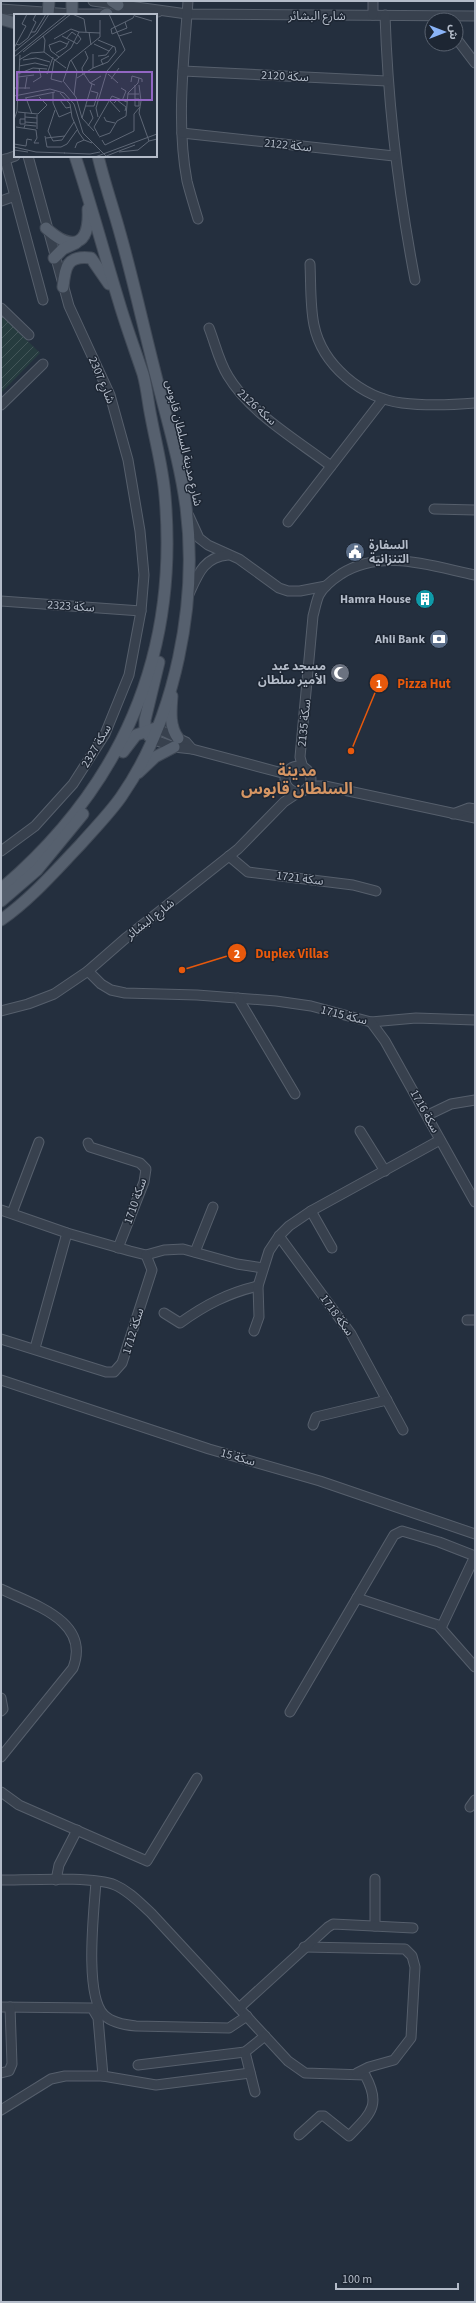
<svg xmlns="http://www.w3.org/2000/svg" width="476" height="2303" font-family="'Source Sans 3','Noto Sans Arabic',sans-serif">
<defs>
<pattern id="garden-furrows" width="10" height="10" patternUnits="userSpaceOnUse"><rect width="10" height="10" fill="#263c3f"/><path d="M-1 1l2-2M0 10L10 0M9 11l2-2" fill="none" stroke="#435659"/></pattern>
</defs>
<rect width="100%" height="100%" fill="#242f3e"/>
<polygon fill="url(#garden-furrows)" points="1,315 40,353 1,393"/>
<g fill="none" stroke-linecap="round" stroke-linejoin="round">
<defs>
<g id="minor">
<polyline points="93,1 187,14 475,16"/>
<path d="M188,1c-4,59 -12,121 -1,180 3,12 7,25 11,38"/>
<polyline points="373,1 373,15"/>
<polyline points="1,9 72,14 149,14 158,12"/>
<path d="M385,15c3,91 13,176 30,265"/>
<polyline points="456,38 475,63"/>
<polyline points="183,71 387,81"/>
<polyline points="182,133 394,156"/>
<polyline points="5,159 43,300"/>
<polyline points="1,161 15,156"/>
<polyline points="1,201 15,196"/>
<path d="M310,264c1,20 0,42 4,61 8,40 48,73 88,78 24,3 49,2 73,0"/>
<polyline points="1,308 29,335"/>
<path d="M209,328c6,15 10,34 19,48 22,37 69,64 103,90"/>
<polyline points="1,405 43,364"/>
<polyline points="434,509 475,510"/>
<polyline points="189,516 199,538 208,545 239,559 279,588 288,591 300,591 326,586"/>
<polyline points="288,522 383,399"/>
<path d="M189,594c9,-20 15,-37 39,-39"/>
<polyline points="1,601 141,611"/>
<polyline points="156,728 186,742 192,749"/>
<polyline points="152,739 174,747 192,749 286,774"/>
<circle cx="298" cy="779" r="13"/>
<path d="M303,768l-3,-11 13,-141c2,-7 3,-14 6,-21 5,-9 13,-15 22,-21 41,-26 90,-8 134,1"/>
<polyline points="309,786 325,786 475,818"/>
<polyline points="453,814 469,808 475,809"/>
<polyline points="1,851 35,826 73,784 105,734 129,675 141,611 144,575 140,531 128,460 110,395 69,306 28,156"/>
<polyline points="229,856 248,872 353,885 376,891"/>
<polyline points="88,971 101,984 111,990 125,993 197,995 276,1001 311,1006 371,1022 416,1018 475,1020"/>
<polyline points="238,998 295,1094"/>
<polyline points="1,1011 28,1004 54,994 88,971 127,937 238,849 284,802 299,792"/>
<polyline points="371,1022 385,1041 475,1202"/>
<polyline points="428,1115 451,1104 475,1100"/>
<polyline points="360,1131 385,1171"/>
<polyline points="88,1143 90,1147 140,1163 146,1169 144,1182 118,1248"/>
<polyline points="1,1210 67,1233 130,1251 146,1255 164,1250 183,1249 237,1264 263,1268"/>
<polyline points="311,1211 332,1248"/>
<polyline points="12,1213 39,1142"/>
<polyline points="279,1236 351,1334 403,1430"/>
<polyline points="195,1252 213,1207"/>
<path d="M164,1313l16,10c25,-18 48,-30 78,-37"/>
<polyline points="467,1320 475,1320"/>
<polyline points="254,1331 259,1317 258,1286 269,1251 279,1236 289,1226 311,1211 440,1140"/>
<polyline points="1,1339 106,1372 114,1372 122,1363 152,1270 146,1255"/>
<polyline points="35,1348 67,1233"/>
<polyline points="1,1380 209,1449 320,1481 475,1534"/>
<polyline points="313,1425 316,1417 387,1400"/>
<path d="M1,1589c33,16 90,32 72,79l-72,89"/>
<polyline points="357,1598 438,1625 475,1667"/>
<polyline points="441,1628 475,1556"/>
<polyline points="1,1698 3,1709 1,1711"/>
<polyline points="290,1712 394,1535 402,1531 439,1542 475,1556"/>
<polyline points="1,1792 19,1805 147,1861 197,1778"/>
<polyline points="470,1807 475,1800"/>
<path d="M1,1880c26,0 92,-4 114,5 14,6 25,18 36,28l137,148 17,12 60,2c17,31 5,39 -16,61l-25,-20h-4l-21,19"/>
<polyline points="56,1880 59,1865 77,1830"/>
<path d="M96,1882c-2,28 -12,113 8,133 8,8 21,10 32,11l93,2 18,-12"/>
<polyline points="375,1926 375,1879"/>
<polyline points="304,1947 405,1949 412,1956 415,1967 411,2038 394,2060 369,2067 357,2073"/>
<polyline points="1,2007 92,2008 98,2018 103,2076"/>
<polyline points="239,2008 328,1927 333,1924 413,1928"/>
<polyline points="138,2065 245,2052"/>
<polyline points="1,2073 9,2071 12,2064 10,2007"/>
<polyline points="255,2092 245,2052 265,2036"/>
<polyline points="1,2110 51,2079 65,2076 103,2076 156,2085 250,2073"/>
</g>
<g id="major">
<polyline points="72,1 72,15"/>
<polyline points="112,1 118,5"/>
<polyline points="48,15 49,1"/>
<polyline points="105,15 107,14"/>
<polyline points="1,19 15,23"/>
<path d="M46,228c26,24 44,18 42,-19"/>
<polyline points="54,258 63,249 76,243"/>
<path d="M63,287c2,-20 4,-32 28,-29l18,26"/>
<path d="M172,696c-1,14 -3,30 6,42"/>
<polyline points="149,736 145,727 145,720 159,662"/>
<polyline points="123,752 136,735 156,728"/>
<polyline points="138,773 155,757 174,747"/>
<path d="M1,889c121,-103 178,-233 164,-393 -2,-27 -9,-52 -14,-79 -3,-14 -4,-29 -8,-43 -8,-24 -17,-48 -24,-72 -15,-49 -28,-98 -44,-146"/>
<polyline points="1,901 37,870 83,814"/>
<path d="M1,920c30,-21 54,-49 79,-75 14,-16 29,-31 41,-48 55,-79 77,-196 65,-290 -6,-45 -20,-91 -31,-135 -12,-47 -22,-93 -35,-139 -7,-26 -16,-51 -22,-77"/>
</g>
</defs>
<use href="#minor" stroke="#565f6c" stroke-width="11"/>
<use href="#major" stroke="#414a57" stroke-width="13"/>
<use href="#minor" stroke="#38414e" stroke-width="9"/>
<use href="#major" stroke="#56606e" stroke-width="11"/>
</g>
<defs>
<symbol id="civic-disc" viewBox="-11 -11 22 22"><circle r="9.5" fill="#5c6f8a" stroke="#1d2633"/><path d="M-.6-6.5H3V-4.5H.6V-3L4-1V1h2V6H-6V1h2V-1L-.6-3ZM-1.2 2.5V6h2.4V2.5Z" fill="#fff"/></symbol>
<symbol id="building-disc" viewBox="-11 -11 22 22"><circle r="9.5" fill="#0f9aa8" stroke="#1d2633"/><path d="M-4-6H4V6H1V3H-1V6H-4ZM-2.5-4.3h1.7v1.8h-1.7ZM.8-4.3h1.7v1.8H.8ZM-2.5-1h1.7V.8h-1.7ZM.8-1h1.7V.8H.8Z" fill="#fff"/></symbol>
<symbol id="bank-disc" viewBox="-11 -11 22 22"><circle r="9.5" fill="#5c6f8a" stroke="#1d2633"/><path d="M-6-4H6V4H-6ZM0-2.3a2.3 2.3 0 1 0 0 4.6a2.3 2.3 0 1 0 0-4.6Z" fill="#fff"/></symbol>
<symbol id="mosque-disc" viewBox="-11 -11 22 22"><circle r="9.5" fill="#6b7280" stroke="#1d2633"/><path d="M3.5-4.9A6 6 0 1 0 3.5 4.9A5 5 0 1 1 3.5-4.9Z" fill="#fff"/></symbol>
</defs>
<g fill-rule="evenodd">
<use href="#civic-disc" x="344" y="541" width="22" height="22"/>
<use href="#building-disc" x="414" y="588" width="22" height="22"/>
<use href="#bank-disc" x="428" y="628" width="22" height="22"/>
<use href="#mosque-disc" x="329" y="662" width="22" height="22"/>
</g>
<g text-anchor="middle" stroke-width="3" stroke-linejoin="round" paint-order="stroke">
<g font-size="12" fill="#b4bcc9" stroke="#1d2633">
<text x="317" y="20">شارع البشائر</text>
<text transform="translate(285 76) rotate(3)" y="4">سكة 2120</text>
<text transform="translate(288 145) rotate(6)" y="4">سكة 2122</text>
<text transform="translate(102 380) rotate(67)" y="4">2307 شارع</text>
<text transform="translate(257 407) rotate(42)" y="4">سكة 2126</text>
<text transform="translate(184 443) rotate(77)" y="4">شارع مدينة السلطان قابوس</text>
<text transform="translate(71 606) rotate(4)" y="4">سكة 2323</text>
<text transform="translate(304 723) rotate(-84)" y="4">سكة 2135</text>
<text transform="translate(96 746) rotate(-60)" y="4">سكة 2327</text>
<text transform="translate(300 878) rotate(7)" y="4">سكة 1721</text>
<text transform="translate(150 919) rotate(-38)" y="4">شارع البشائر</text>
<text transform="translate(344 1015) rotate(14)" y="4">سكة 1715</text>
<text transform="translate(425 1111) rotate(61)" y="4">سكة 1716</text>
<text transform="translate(135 1201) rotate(-71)" y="4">سكة 1710</text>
<text transform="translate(337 1315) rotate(54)" y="4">سكة 1718</text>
<text transform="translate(133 1331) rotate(-73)" y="4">سكة 1712</text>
<text transform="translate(238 1457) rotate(16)" y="4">سكة 15</text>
</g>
<g font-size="12" font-weight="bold" fill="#b4bcc9" stroke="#1d2633" text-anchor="end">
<text x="369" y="549" text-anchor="start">السفارة<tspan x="369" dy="14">التنزانية</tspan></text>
<text x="411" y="603">Hamra House</text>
<text x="425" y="643">Ahli Bank</text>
<text x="326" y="670">مسجد عبد<tspan x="326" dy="14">الأمير سلطان</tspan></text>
</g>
<g font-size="16" font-weight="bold" fill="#d59563" stroke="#1d2633">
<text x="297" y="776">مدينة<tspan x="297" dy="18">السلطان قابوس</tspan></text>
</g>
</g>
<g transform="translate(14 14)">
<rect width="143" height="143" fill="#242f3e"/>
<path fill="none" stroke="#5e6776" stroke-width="1" d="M58,0l12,5 2,13M121,2l17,5M111,8l2,6 -15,6 -1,-5 22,-11 2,-4M17,18h4l11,-18M65,18l21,1M75,18l2,13M29,22l2,4 -1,12M48,22l12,6M105,22l13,-4M40,25l17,-10 8,3M52,25l6,-7 4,3M60,28l3,2 4,-5 -3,-4M2,30l3,1 9,-7 8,-16 -3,-2 3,-6M80,30l15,7M0,34l12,-22 -4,-2 5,-10M0,38l23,-19 12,-19M9,38l48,-38M42,39l10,-6 3,-6M84,42l8,-1 7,-9M0,43l53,-43M45,43l-8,-6 -2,-6 11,-4 7,3M5,46l12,-7 13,-1 22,16M9,46l13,-2 14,4M57,46l6,11 -3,24M89,51l-2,-5 8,-4M5,52l16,-3 13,3M79,54l15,-6 8,-10 -1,-5 -17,-7M4,60l15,-6 14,1M33,60l6,-17M70,60l6,9 5,2M94,60l10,9M69,61l-1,-7 6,-10 -3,-7M4,63l16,-2M63,64l16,-10v-14M97,65l8,-11M19,68l8,-5 -2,-9M48,68l-11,-3 3,-18 17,-13 8,-16M49,68l7,-21 30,-24v-17M50,68l12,15 6,21 12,13M117,68l1,-6 7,2M76,69l11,-7M125,71l2,16 -2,12 10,28M0,74h16M107,74l5,3 -4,10M11,75l2,-12M39,78v11l6,14 12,-5M46,79l10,11 2,13 7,16 5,7 8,3M114,80h7v-9M0,82l36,-7 14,4 10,11 9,29 23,23M11,84l30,-6M12,84l6,16M121,85h4v7h-4v-12h4M39,86h7l6,8 5,-1M96,87l10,11M100,89l3,-3 9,7 -1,4M72,92h8l4,-13 -7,-2M41,96l-7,21 5,10 9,-1 12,-18M4,98l20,2 9,-9 -8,-8M11,103l12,1M84,103l-2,-9 11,-37 18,-21 -16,-36M90,103l2,4 9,2M68,104l10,-34M11,105h-5v5h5v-11M0,106l3,-9 3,-56M11,108l12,1M74,112l5,-8 -3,-8M2,113l20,3 1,8 -3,5h5M10,114l1,-3 11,1M23,115v-14M31,122l2,11h14l6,-3 10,-14M85,122l-5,-9 18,-31 15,6M85,123l11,-4 7,-12 9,-5 2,-23 10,-10 1,-5 3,1v3M32,124l19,-2M88,126l3,5 29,-14v-17l6,-7M0,130l12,2 1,-7 5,1M0,133l22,5 29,1M61,134l2,-5 7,-3M0,136l14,2M105,137l16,-6M105,138l19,-2 11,-9 8,-2M50,139l26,1 10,-2M81,143l62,-23M90,143l15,-6"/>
<path fill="#9266c3" fill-opacity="0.15" stroke="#9266c3" stroke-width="2" d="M3,58h135v28h-135z"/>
<rect width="143" height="143" fill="none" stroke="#b4bcc9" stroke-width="2"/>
</g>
<path fill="none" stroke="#e8590c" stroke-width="1.5" d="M351 751L379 683M182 970L237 953"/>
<g fill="#e8590c" stroke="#1d2633" stroke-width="1.5">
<circle cx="351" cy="751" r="4"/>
<circle cx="182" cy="970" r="4"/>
<circle cx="379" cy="683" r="10"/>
<circle cx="237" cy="953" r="10"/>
</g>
<g font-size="12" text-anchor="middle" font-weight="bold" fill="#fff">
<text x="379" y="688">1</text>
<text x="237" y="958">2</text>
</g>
<g font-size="13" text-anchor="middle" font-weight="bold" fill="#e8590c" stroke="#1d2633" stroke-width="3" stroke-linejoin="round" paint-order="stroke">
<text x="424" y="688">Pizza Hut</text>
<text x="292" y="958">Duplex Villas</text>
</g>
<rect width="476" height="2303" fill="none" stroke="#b4bcc9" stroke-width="4"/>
<g transform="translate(444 32) rotate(90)"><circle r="19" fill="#1d2633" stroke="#59626f"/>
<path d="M0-3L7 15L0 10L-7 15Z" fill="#8ab4f8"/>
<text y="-6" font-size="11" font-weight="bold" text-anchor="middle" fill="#b4bcc9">ش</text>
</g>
<path d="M336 2283v6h122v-6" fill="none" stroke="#b4bcc9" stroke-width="2"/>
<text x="342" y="2283" font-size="12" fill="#b4bcc9" stroke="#1d2633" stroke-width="3" paint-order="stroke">100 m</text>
</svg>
